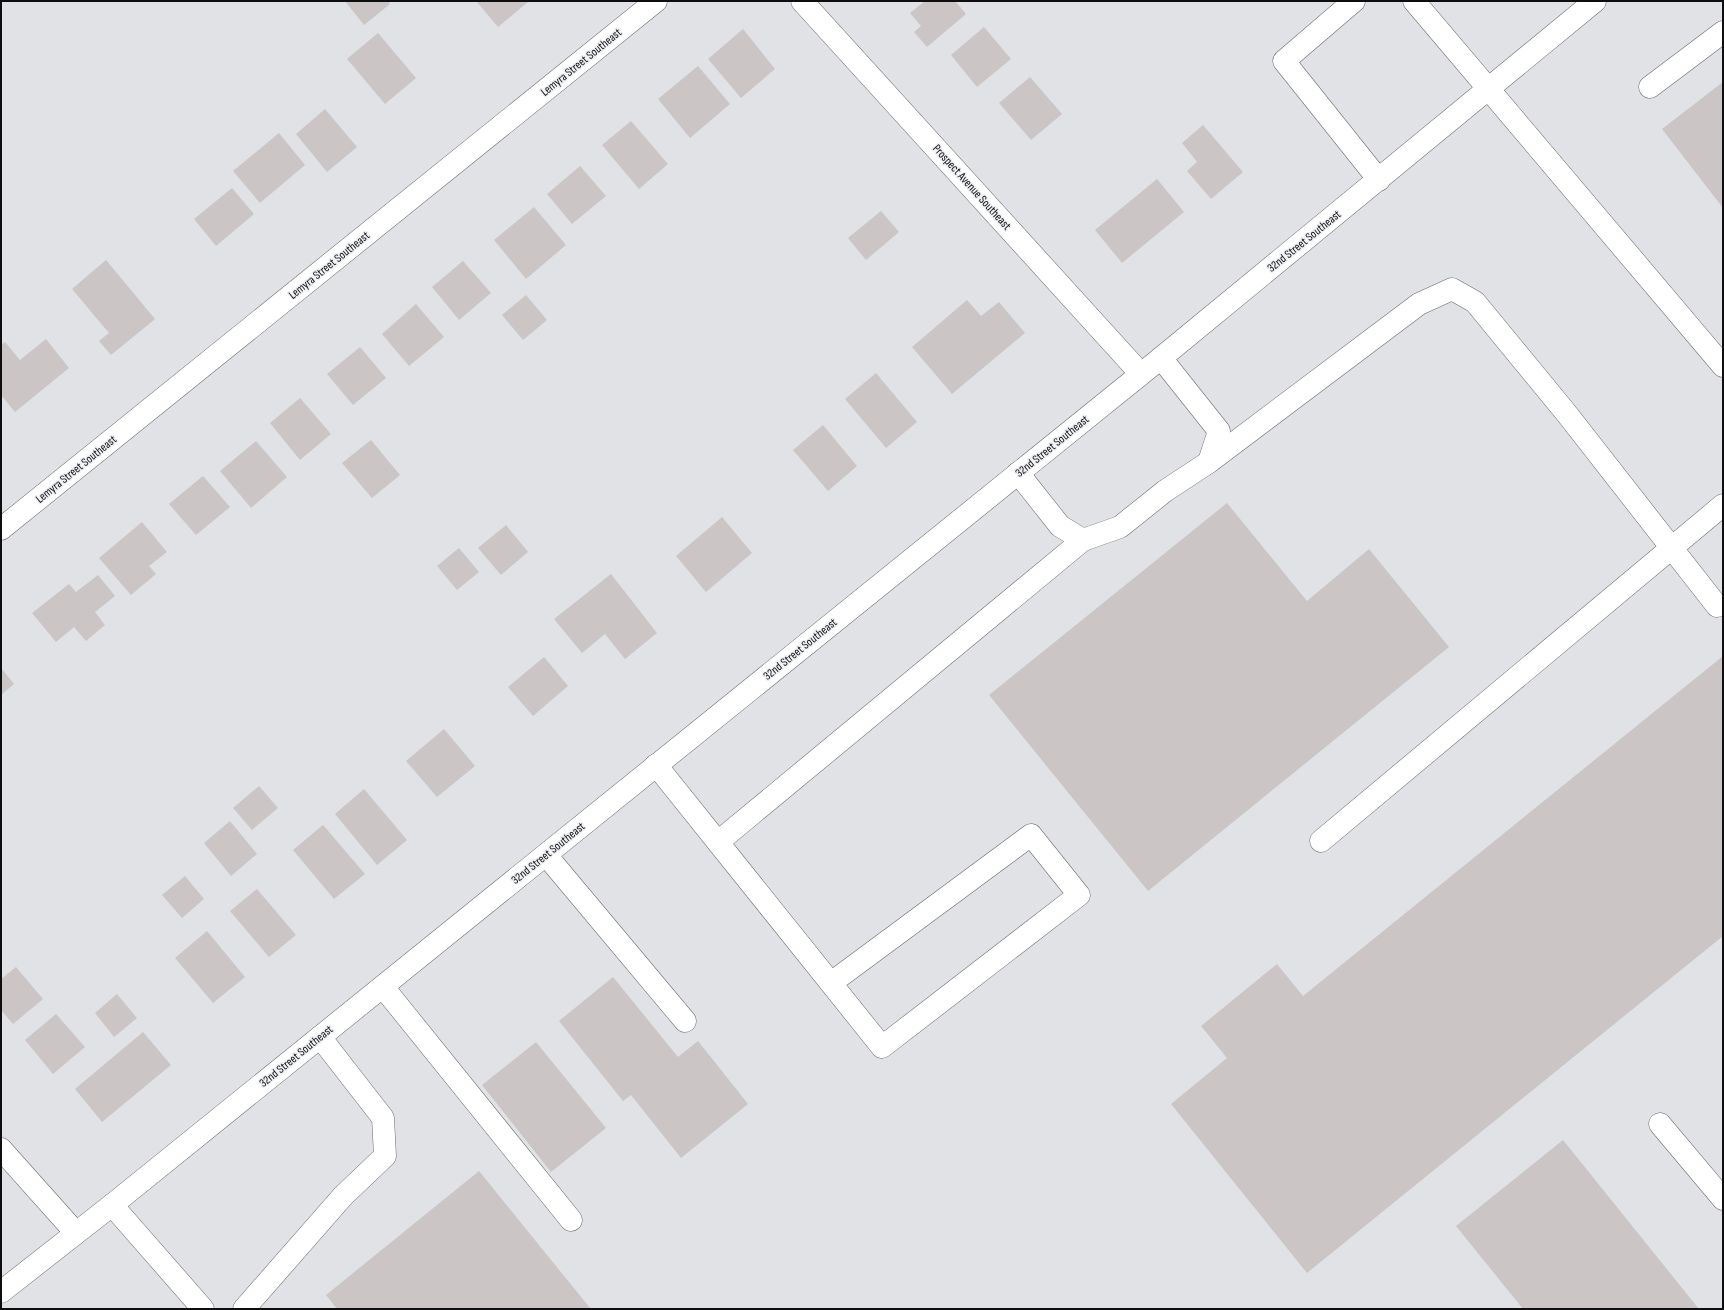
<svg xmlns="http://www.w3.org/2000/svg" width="1724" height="1310" font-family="'Sofia Sans Condensed',sans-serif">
<rect width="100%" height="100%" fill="#e0e2e6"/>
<g fill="#cbc6c5">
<polygon points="345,1 388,1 390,4 364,25"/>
<polygon points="476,1 527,1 528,2 498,27"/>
<polygon points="925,1 955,1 966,14 927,47 914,32 921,26 910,13"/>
<polygon points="984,27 1011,59 977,87 951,55"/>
<polygon points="743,29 775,69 741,98 708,59"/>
<polygon points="378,33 416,78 385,104 347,59"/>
<polygon points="698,66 730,104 690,138 658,99"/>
<polygon points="1030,77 1062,114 1031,140 999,103"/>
<polygon points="1723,82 1723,208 1662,129"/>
<polygon points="325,109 357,147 327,172 296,134"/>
<polygon points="631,121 668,164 639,189 602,145"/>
<polygon points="1203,125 1243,172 1211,199 1187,171 1197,162 1182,143"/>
<polygon points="279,133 305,165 260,203 233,171"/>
<polygon points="580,166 606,196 572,224 547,194"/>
<polygon points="1157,179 1184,212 1122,263 1095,230"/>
<polygon points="232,188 254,214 216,246 194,219"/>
<polygon points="534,207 566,245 526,279 494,240"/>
<polygon points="881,211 899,232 866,260 848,238"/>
<polygon points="106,260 155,319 111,355 99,341 109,333 72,289"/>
<polygon points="463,261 491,293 459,320 432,287"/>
<polygon points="526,295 547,320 523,340 502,315"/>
<polygon points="967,300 981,316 999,302 1025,333 952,394 912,347"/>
<polygon points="416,304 444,337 409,366 382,334"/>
<polygon points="46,339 69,368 15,412 1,395 1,345 5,342 20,360"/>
<polygon points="360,347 386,378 353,405 327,374"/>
<polygon points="876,373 917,422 886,448 845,399"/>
<polygon points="300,398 331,434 300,460 270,423"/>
<polygon points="823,425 857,466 828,491 793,450"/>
<polygon points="371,440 400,475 372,498 342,463"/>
<polygon points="256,441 287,477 251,508 220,471"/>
<polygon points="203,476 230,507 196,535 169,504"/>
<polygon points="1227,503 1307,601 1369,549 1449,647 1148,891 989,695"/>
<polygon points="722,517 752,553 706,592 676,556"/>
<polygon points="142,522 167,552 149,566 156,574 131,595 99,558"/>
<polygon points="506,525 528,552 501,575 478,548"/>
<polygon points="459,548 479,572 457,590 437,566"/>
<polygon points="611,574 657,633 625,659 605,634 582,653 554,619"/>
<polygon points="98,575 115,596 95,612 105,625 86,641 74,627 56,642 32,613 69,584 76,592"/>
<polygon points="1723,656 1723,936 1307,1273 1171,1104 1227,1058 1201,1026 1277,964 1303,996"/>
<polygon points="544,657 568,686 533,716 508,687"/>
<polygon points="1,668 14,684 1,695"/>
<polygon points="444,729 475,766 437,797 406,761"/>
<polygon points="259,786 278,808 252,830 233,808"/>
<polygon points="364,789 407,840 377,865 335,814"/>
<polygon points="230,821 257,854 231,876 204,843"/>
<polygon points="323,825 365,874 334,899 293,850"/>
<polygon points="185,876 204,899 182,918 162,895"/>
<polygon points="257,889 296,935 269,957 230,911"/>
<polygon points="207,931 245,977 213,1003 175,958"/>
<polygon points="16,967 43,999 13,1024 1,1010 1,979"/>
<polygon points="613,977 678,1057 698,1041 748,1104 681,1158 631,1095 623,1101 559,1021"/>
<polygon points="117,994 137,1018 114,1037 95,1013"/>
<polygon points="56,1014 85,1047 53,1074 25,1040"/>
<polygon points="143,1032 171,1065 102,1122 75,1089"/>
<polygon points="536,1042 606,1128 551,1172 482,1085"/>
<polygon points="1563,1140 1699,1309 1523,1309 1456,1226"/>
<polygon points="479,1171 590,1308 337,1309 326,1295"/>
</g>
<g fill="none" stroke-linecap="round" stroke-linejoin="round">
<defs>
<g id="minor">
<polyline points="802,1 1141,374"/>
<polyline points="1354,1 1284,61 1379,180"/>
<polyline points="1414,1 1723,366"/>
<polyline points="1650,87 1723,32"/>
<polyline points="1209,462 1419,304 1452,289 1475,302 1567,414 1717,606"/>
<polyline points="1018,473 1060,526 1083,540 1120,527 1165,491 1209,462 1219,431 1161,358"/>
<polyline points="1,529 656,1"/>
<polyline points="656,765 882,1047 1079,895 1031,835 831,983"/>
<polyline points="1321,841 1723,505"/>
<polyline points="718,842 1083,540"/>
<polyline points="546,855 685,1021"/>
<polyline points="383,987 571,1220"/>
<polyline points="1660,1124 1723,1199"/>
<polyline points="1,1149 76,1233"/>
<polyline points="112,1205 203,1309"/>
<polyline points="1,1292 112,1205 1161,358 1595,1"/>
<polyline points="244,1309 343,1196 385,1156 383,1118 320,1037"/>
</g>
</defs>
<use href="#minor" stroke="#696a6e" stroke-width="23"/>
<use href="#minor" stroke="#fff" stroke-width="22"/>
</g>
<g text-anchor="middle" stroke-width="3" stroke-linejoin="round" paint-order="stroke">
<g font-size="12" fill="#0e0e10" stroke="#eeeff3">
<text transform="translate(581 62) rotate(-39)" y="4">Lemyra Street Southeast</text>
<text transform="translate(972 187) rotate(48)" y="4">Prospect Avenue Southeast</text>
<text transform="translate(1304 241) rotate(-39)" y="4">32nd Street Southeast</text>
<text transform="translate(329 265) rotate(-39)" y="4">Lemyra Street Southeast</text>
<text transform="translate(1052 446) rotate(-39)" y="4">32nd Street Southeast</text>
<text transform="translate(76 469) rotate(-39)" y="4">Lemyra Street Southeast</text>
<text transform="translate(800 649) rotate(-39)" y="4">32nd Street Southeast</text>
<text transform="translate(548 853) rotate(-39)" y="4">32nd Street Southeast</text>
<text transform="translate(296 1056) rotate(-39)" y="4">32nd Street Southeast</text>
</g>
</g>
<rect width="1724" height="1310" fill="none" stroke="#0e0e10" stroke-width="4"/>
</svg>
